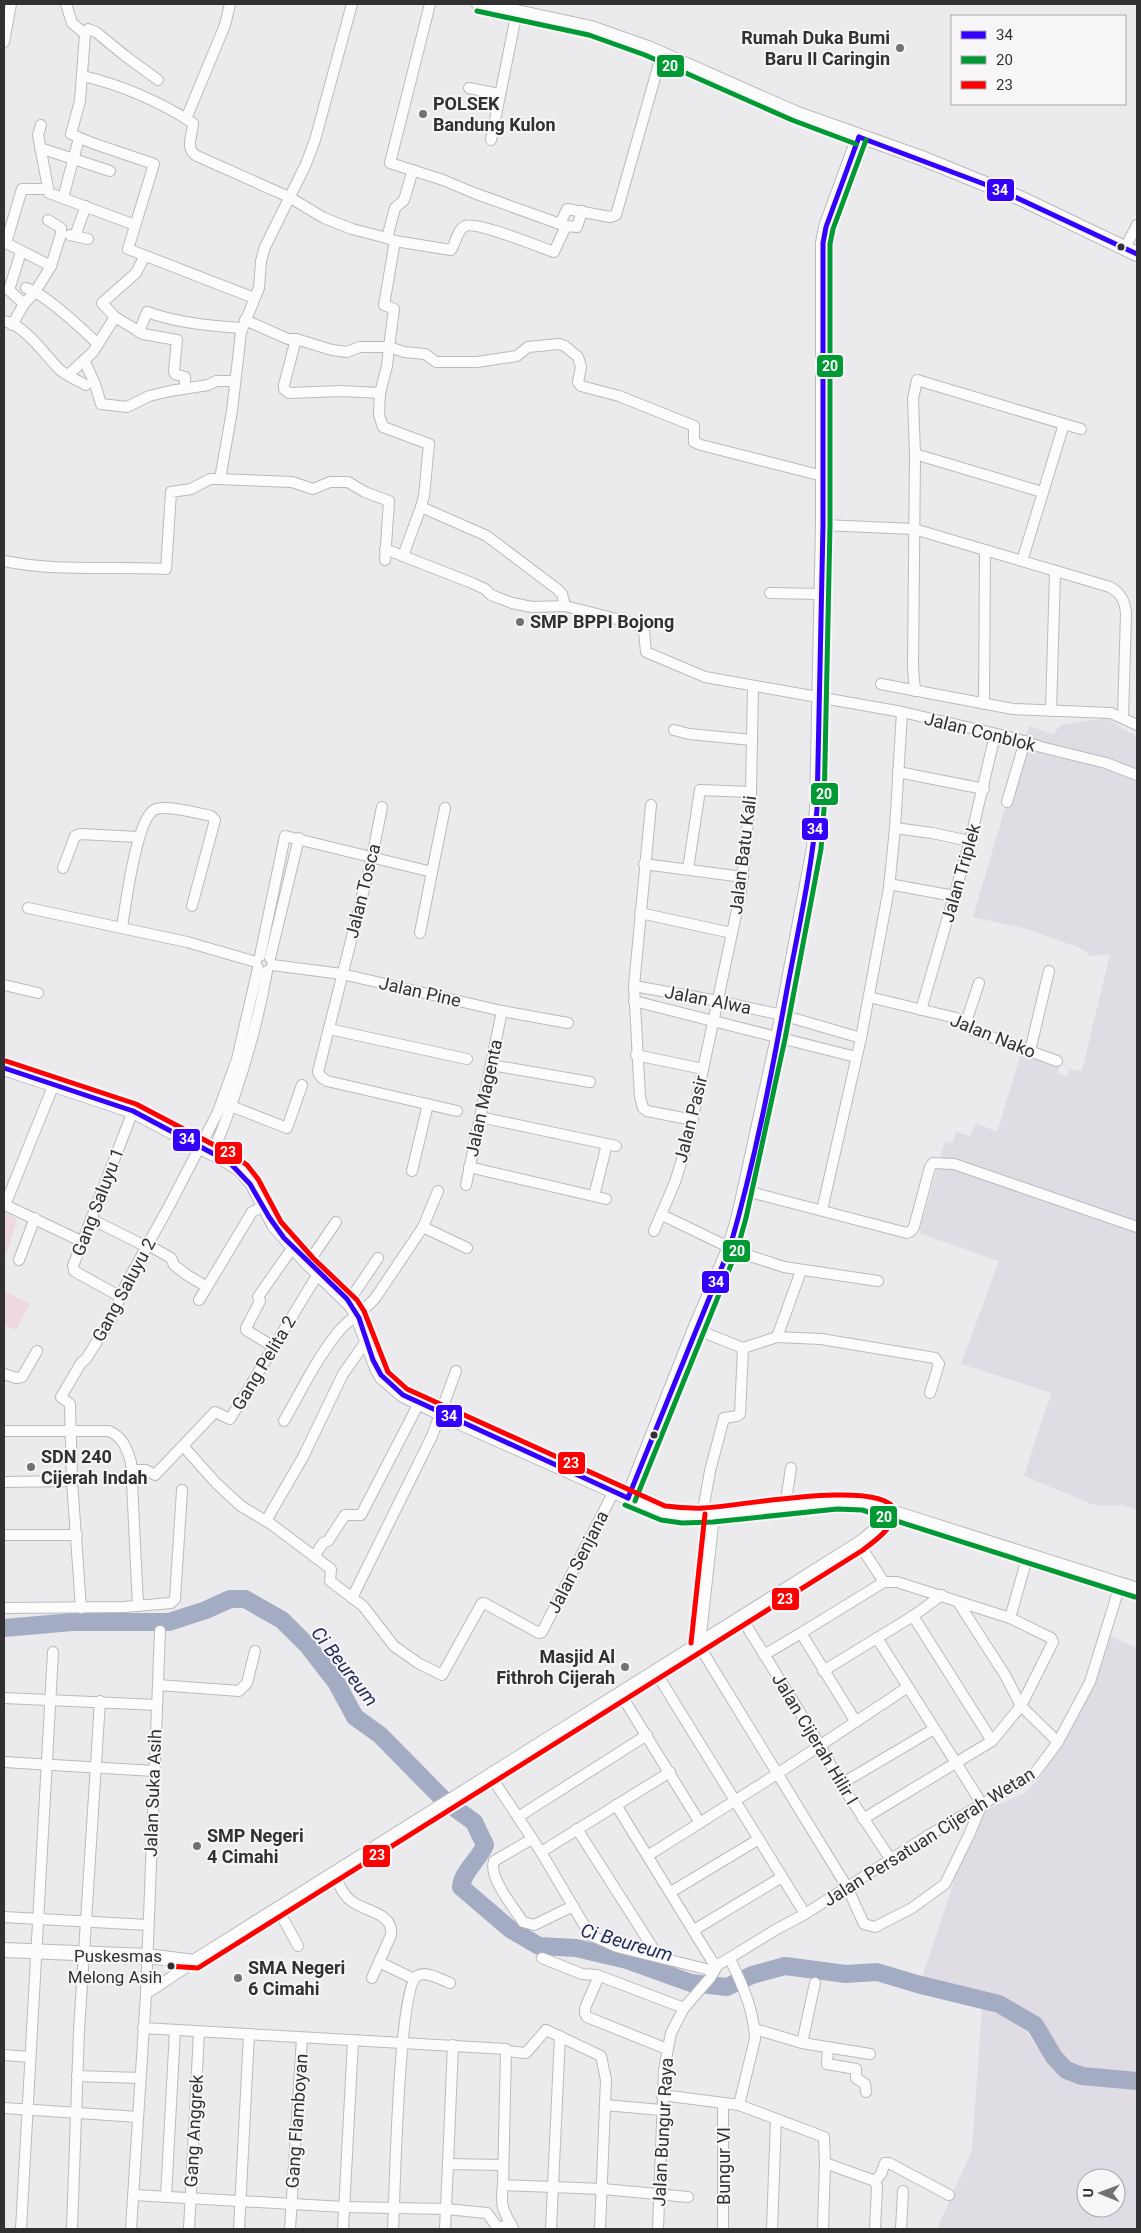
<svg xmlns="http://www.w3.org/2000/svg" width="1141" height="2233" font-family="Roboto,sans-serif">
<rect width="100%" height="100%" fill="#ebeaec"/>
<g fill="#e0dce3" fill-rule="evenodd">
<polygon points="1106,718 1137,737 1137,1510 1121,1505 1094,1505 1024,1476 1051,1393 961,1364 999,1261 919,1233 945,1141 952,1143 956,1132 970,1136 976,1123 997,1132 1021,1054 1059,1068 1058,1074 1067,1076 1070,1069 1082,1071 1110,954 1091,956 1080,948 1027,929 973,917 1029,726 1053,734 1061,725"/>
<polygon points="1110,1636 1137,1648 1137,2077 1104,2075 1074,2067 1064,2059 1042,2028 1003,2001 921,1981 960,1863 985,1810 1023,1794 1041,1777 1081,1711"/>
<path d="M982,2007l40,19 18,25 15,16 25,15 57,6v141h-200l35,-79zM1086,2178h30v30h-30z"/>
</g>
<g fill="#eed8e2">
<polygon points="4,1212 17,1220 4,1261"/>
<polygon points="4,1291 30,1304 16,1330 4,1325"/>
</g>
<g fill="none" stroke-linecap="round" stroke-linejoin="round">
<path stroke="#a4acc3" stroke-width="18" d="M4,1628l68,-6h97l37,-12 24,-11h15l37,21 26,26 28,36 19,35 25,18 65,66 29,21 11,23c-6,15 -23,27 -24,42l49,42 29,17 37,2 51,12 64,23 36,4 25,-12 33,-9 61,8 31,-2 40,12 82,20 36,21 19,32 12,13 16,6 55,5"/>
<defs>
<g id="street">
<polyline points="66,4 72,23 85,34"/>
<polyline points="430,4 390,163 443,180 474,193 560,224 567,209 610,217 616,215 662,53"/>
<polyline points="4,42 11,4"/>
<path d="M83,76c38,9 77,26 110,47 0,11 -9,26 4,33l92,41 35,21 28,11 35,9"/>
<polyline points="158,80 124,55 96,32 88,29 85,34 80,101 71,134 92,143 154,164 128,249 254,298"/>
<polyline points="469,88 499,94"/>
<polyline points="186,119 225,25 230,4"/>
<polyline points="41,125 38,135 49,193 135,225"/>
<polyline points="491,140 517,11"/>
<polyline points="40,148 110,171"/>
<polyline points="63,198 79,138"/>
<polyline points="70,235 88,239"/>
<polyline points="75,236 86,206"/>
<path d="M395,241l56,9c5,-7 6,-20 14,-24 12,-5 74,21 89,26l12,-26 11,1 5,-16"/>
<polyline points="4,242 51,266"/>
<polyline points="6,243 22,189 48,189"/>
<polyline points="1125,248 1137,225"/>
<path d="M26,288c20,6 56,41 72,56"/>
<polyline points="24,304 35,292 51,266 61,234 61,228 48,220"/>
<polyline points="115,317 143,334 177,340 174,371 175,374 185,377 185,388"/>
<polyline points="245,320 288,339 296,339 332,350 347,352 360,347 389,347 394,309 384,305 395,241 387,238 395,208 404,200 413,170"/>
<path d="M4,321c21,4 41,34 55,48 7,7 18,11 27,16"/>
<polyline points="12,325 24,304 9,290 21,252"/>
<path d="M139,332l8,-20c31,11 63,14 95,16"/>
<polyline points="296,339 284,385 284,389 289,393 341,391 380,393 379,415 383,427 429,444 424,496 421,507"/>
<polyline points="84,360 95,384 101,404 127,407 149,396 170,391 208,385 216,381 235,381"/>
<polyline points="68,375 93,352 115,317 102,303 136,273 144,257"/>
<polyline points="380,393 387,366 389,347 404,352 425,354 436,362 477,362 517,356 528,347 559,344 565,346 578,357 581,367 578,382 581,386 619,396 694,426 694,442 701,445 823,476"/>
<polyline points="1064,424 1081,429"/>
<polyline points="915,454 1042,492"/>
<polyline points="220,479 232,411 241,332 259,288 261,261 265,247 306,164 315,140 352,4"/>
<polyline points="823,525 914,529 985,550 984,704"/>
<polyline points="385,549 472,583 485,589 491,595 512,603 532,607 565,606 637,624 644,631 646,652 705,677 902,712 1014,738 1041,747 1106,763 1137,775"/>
<path d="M985,550l125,37c11,6 15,14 16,26l-3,105"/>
<polyline points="403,556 421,507 487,536 557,589 562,594 565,606"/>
<path d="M4,561c54,11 108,5 162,8l5,-77 20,-3 19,-10h7l75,3 21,7 17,-7h18l17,10 24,9 -4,59"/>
<polyline points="770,593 821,594"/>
<polyline points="881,684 1013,709 1111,713 1137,725"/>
<polyline points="915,691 913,667 915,454 913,399 917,380 1064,424 1022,561"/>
<polyline points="1051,711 1055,572"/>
<polyline points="674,730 689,734 752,740"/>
<polyline points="898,772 984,789"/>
<polyline points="1007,802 1025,741"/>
<polyline points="651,805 634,986 640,1097 643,1108 647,1111 693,1120"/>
<polyline points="382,807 372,857 318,1072 321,1077 327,1081 457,1111"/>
<polyline points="895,828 932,833 970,841"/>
<polyline points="644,864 743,877"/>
<polyline points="63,868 75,836 80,834 138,837"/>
<polyline points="688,869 700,790 751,792"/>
<polyline points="889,884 954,896"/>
<polyline points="28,908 187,942 256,962"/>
<polyline points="640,913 732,933"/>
<path d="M122,927c4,-23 14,-107 32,-117 10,-6 44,3 57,6l4,4 -23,86"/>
<polyline points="420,933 432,872"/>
<polyline points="260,956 285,836 432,872 445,808"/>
<polyline points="270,958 299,838"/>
<polyline points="272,965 342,974 502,1011 568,1023"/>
<polyline points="4,985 38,993"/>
<polyline points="634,986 718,1001 782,1015 861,1038"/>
<polyline points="869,997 956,1018 966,1022 972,1030 1057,1061"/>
<polyline points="634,1001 856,1057"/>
<polyline points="921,1010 970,841 995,735"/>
<polyline points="966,1022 979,983"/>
<polyline points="329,1029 467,1059"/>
<polyline points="1030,1051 1049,971"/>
<polyline points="636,1055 703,1069"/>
<polyline points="491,1065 590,1082"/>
<polyline points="54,1084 5,1205 83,1242"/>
<polyline points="226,1104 287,1128 302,1085"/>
<polyline points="480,1117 616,1146"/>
<path d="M213,1153c24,-59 43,-119 54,-182"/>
<polyline points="469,1167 606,1199"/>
<polyline points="412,1171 428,1104"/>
<polyline points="466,1185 502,1011"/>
<polyline points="746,1191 907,1233 911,1231 914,1227 930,1167 933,1163 954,1164 1137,1227"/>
<polyline points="594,1196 607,1144"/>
<polyline points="822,1210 861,1038 889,888 895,828 902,712"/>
<polyline points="662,1215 741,1253 784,1267 878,1281"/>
<polyline points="91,1219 147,1247"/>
<polyline points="423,1227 438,1191"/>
<polyline points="654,1231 675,1182 688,1140 741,891 751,792 753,686"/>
<polyline points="148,1245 171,1258 174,1265 187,1275 207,1287 252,1212 264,1206"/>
<polyline points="19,1260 35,1218"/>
<polyline points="308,1263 336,1222"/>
<polyline points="121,1297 74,1271 73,1266 133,1111"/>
<polyline points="199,1300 207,1287"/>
<polyline points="349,1301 378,1258"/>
<polyline points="695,1329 743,1348 777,1337 821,1339 935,1358 939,1364 930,1393"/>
<polyline points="777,1337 801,1271"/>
<polyline points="274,1347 246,1330 246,1328 260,1301 258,1297 293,1247"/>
<polyline points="4,1374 16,1378 22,1377 37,1351"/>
<path d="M284,1421c17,-30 33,-63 55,-90 11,-13 27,-21 37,-34l47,-70 44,21"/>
<path d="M4,1431h105c14,6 18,18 22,31l7,144"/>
<polyline points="184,1447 216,1483 241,1506 271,1524 331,1569 330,1581 363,1606 394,1646 418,1663 442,1675 482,1603 484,1603 539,1633 542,1632 614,1491"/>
<polyline points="132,1470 146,1470 155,1475 215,1412 230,1419 313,1282 320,1274"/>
<polyline points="4,1482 72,1481"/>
<polyline points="785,1507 791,1468"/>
<polyline points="702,1516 710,1471 724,1418 737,1416 740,1414 743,1348"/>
<polyline points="266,1521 303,1457 343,1374 367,1340"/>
<polyline points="4,1535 77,1535"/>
<polyline points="314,1557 323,1543 328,1541 345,1515 361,1515 419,1403"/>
<polyline points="352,1598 432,1436 456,1371"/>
<polyline points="958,1602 1005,1675 1021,1706 1058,1742"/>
<polyline points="4,1608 124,1607 171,1603 175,1599 182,1490"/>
<polyline points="81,1608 72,1481 70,1404 61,1397 81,1363 86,1359 111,1319 126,1284 168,1208 218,1112 237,1059 258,968"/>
<polyline points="913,1616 992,1741"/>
<polyline points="741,1617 820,1745 841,1784 891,1860"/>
<polyline points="1010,1618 1028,1555"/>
<polyline points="698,1644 847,1887 864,1924 875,1927 912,1908 945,1884 969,1835 982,1804 877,1638"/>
<polyline points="764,1655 801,1633"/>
<polyline points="655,1671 805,1914"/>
<polyline points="823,1671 913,1616 942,1595"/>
<polyline points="158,1685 239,1691 247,1683 255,1651"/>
<polyline points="620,1693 700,1823"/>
<polyline points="4,1698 157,1705"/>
<polyline points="856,1722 801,1633 884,1582 859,1544"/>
<polyline points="4,1762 154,1771"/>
<polyline points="490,1775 541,1852 590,1935 617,1947 714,1971"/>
<polyline points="841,1784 934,1729"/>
<polyline points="616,1805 712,1961 718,1965"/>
<polyline points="518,1817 647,1735"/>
<polyline points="863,1819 992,1741 1021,1706 1053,1642 1051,1638 1010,1618 897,1582 884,1582"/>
<polyline points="577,1829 658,1956"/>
<path d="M532,1839l-38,22c-6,16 20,47 29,61l11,3 39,-19"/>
<polyline points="541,1852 670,1772"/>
<polyline points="649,1855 777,1774 908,1687"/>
<path d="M333,1874c5,8 10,21 17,26 14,12 44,12 41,35l-19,43"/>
<polyline points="671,1892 759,1839"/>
<polyline points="278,1909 298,1946"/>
<polyline points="4,1917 148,1925"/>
<polyline points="694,1930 782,1877"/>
<polyline points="542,1958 582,1974 597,1975 684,2008"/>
<path d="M730,1959c12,25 24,51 25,80l-16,66"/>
<polyline points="379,1962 414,1979"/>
<polyline points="599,1976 585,2008 585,2013 587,2017 667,2049"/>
<polyline points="146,1994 194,1962"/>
<polyline points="143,2028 506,2049 503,2185 603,2189 688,2197"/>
<polyline points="755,2029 802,2043 815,1983"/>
<polyline points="802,2043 870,2054"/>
<polyline points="828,2048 827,2064 856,2069 856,2078 865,2084 866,2092"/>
<polyline points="506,2051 526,2053 546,2030 601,2056 606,2080 600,2229"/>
<polyline points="4,2055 30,2057"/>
<polyline points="77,2076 140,2078"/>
<polyline points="662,2095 739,2105 824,2137 825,2163 823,2229"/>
<polyline points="605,2105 661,2110"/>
<polyline points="4,2108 138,2117"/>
<polyline points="825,2163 875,2181 877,2187 875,2229"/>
<polyline points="448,2164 453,2045"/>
<polyline points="875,2181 881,2174 885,2163 889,2163 949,2195"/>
<path d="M503,2185c-3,20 0,26 10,43"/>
<polyline points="134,2195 344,2207 446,2209 487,2213 498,2228 511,2224"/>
<polyline points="166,2197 175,2030"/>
<polyline points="21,2229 53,1652"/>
<polyline points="72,2229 79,2031 100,1701"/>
<polyline points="131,2229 146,1994 160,1631"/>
<polyline points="189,2229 199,2032"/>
<polyline points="239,2229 249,2034"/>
<polyline points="290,2229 302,2038"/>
<polyline points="343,2229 353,2041"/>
<path d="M393,2229c2,-34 5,-239 24,-253 9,-6 25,4 33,7"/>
<polyline points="445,2229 448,2164 502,2165"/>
<polyline points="551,2229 560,2036"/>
<polyline points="658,2229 664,2069 671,2033 684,2008 710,1978 718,1965 777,1929 805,1914 929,1835 1034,1774 1058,1742 1090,1682 1120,1585"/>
<polyline points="723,2229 723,2103"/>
<polyline points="772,2229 776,2119"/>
<polyline points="901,2229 903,2191"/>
</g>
<g id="secondary">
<polyline points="479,4 591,28 648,48 795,113 919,157 1020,198 1137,254"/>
<polyline points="4,1068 133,1111 229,1162 242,1171 252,1183 275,1226 308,1263 351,1305 357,1314 377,1368 382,1377 403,1395 459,1422 663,1513 702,1516 837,1501 863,1503 888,1511 1137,1590"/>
<polyline points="628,1498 695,1329 730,1247 739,1216 778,1038 814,848 817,809 823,525 823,243 826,227 859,137"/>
<polyline points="698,1644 712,1515"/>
<path d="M4,1950l143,6 47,6 665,-418c13,-10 23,-17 29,-33"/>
</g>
</defs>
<use href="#street" stroke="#bbbabc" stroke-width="12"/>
<use href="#secondary" stroke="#bbbabc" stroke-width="16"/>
<use href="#street" stroke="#fcfcfc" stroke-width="10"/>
<use href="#secondary" stroke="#fcfcfc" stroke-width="14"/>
<defs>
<g id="bus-1">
<polyline points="859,137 1000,190 1137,254"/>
<polyline points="4,1068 133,1111 229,1162 250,1184 269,1217 284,1238 347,1299 359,1318 373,1360 381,1375 403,1395 628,1498"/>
<path d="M628,1498l102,-251c25,-86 42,-175 58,-263 11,-58 24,-116 29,-175l6,-284v-282l3,-16 33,-90"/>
</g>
<g id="bus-2">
<polyline points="477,11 589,35 645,55 792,120 856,144"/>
<polyline points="635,1501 737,1250 746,1218 785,1039 821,849 824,809 830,525 830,244 833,229 866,140"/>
<polyline points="625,1505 661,1520 682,1523 713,1522 837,1509 862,1510 1135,1597"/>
</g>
<g id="bus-3">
<path d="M6,1061l130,43 97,51 14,10 11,14 23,43 32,36 44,42 7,11 24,61 19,17 258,117c12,1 26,3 38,2 32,-1 178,-30 192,2 -1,18 -19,30 -32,40l-665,418 -30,-2"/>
<polyline points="691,1643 705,1514"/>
</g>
</defs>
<use href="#bus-1" stroke="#f9f6fa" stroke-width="9"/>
<use href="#bus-2" stroke="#f9f6fa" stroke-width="9"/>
<use href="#bus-3" stroke="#f9f6fa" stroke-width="9"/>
<use href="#bus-1" stroke="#30f" stroke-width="5"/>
<use href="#bus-2" stroke="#093" stroke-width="5"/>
<use href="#bus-3" stroke="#f00" stroke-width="5"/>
</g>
<g fill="#727173" stroke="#f9f6fa" stroke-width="2">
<circle cx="900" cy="48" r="5"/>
<circle cx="423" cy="114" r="5"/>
<circle cx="520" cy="622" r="5"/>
<circle cx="31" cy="1467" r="5"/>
<circle cx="625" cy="1667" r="5"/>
<circle cx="197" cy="1846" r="5"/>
<circle cx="238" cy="1978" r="5"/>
</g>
<g fill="#313032" stroke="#f9f6fa" stroke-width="2">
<circle cx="1121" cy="247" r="4.5"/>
<circle cx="654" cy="1435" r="4.5"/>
<circle cx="171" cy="1966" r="4.5"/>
</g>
<g text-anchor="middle" stroke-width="4" stroke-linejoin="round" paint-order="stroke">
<g font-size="17" fill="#313032" stroke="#f9f6fa" text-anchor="end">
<text x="162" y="1962">Puskesmas<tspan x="162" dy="21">Melong Asih</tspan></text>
</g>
<g font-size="18" font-weight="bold" fill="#313032" stroke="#f9f6fa" text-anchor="start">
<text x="890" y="44" text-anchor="end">Rumah Duka Bumi<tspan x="890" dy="21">Baru II Caringin</tspan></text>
<text x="433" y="110">POLSEK<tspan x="433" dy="21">Bandung Kulon</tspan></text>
<text x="530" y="628">SMP BPPI Bojong</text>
<text x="41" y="1463">SDN 240<tspan x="41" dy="21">Cijerah Indah</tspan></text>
<text x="615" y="1663" text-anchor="end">Masjid Al<tspan x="615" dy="21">Fithroh Cijerah</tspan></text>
<text x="207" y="1842">SMP Negeri<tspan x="207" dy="21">4 Cimahi</tspan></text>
<text x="248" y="1974">SMA Negeri<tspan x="248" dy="21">6 Cimahi</tspan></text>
</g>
<g font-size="18" fill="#313032" stroke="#f9f6fa">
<text transform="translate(980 732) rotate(14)" y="6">Jalan Conblok</text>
<text transform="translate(743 855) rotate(-83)" y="6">Jalan Batu Kali</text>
<text transform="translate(961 873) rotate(-74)" y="6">Jalan Triplek</text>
<text transform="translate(363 891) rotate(-76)" y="6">Jalan Tosca</text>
<text transform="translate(420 992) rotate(13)" y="6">Jalan Pine</text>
<text transform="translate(708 1000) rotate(11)" y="6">Jalan Alwa</text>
<text transform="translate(993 1036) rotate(22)" y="6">Jalan Nako</text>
<text transform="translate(484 1098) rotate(-78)" y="6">Jalan Magenta</text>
<text transform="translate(691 1119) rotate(-76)" y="6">Jalan Pasir</text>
<text transform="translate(98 1202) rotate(-69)" y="6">Gang Saluyu 1</text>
<text transform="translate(124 1290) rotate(-62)" y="6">Gang Saluyu 2</text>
<text transform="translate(264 1363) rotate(-59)" y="6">Gang Pelita 2</text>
<text transform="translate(578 1562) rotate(-63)" y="6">Jalan Senjana</text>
<text transform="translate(815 1739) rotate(59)" y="6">Jalan Cijerah Hilir I</text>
<text transform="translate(153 1793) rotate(-88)" y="6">Jalan Suka Asih</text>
<text transform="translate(929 1837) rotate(-32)" y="6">Jalan Persatuan Cijerah Wetan</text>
<text transform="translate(297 2121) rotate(-86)" y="6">Gang Flamboyan</text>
<text transform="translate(194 2131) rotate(-87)" y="6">Gang Anggrek</text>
<text transform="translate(663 2132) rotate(-87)" y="6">Jalan Bungur Raya</text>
<text transform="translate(724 2166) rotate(-90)" y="6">Bungur VI</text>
</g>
<g font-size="19" font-style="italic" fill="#222e5a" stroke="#f9f6fa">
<text transform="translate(345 1666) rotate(52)" y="7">Ci Beureum</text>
<text transform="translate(627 1942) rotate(16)" y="7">Ci Beureum</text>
</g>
</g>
<g stroke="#f9f6fa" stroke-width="2">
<rect x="656" y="54" width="29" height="24" rx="5" fill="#093"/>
<rect x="986" y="178" width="29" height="24" rx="5" fill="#30f"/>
<rect x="816" y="354" width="28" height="24" rx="5" fill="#093"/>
<rect x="810" y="782" width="29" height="24" rx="5" fill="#093"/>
<rect x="801" y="817" width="28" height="24" rx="5" fill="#30f"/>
<rect x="172" y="1128" width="29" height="24" rx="5" fill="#30f"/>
<rect x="214" y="1141" width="29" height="24" rx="5" fill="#f00"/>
<rect x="722" y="1239" width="29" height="24" rx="5" fill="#093"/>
<rect x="701" y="1270" width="29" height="24" rx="5" fill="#30f"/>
<rect x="435" y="1404" width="28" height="24" rx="5" fill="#30f"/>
<rect x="557" y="1451" width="29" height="24" rx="5" fill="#f00"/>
<rect x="869" y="1505" width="29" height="24" rx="5" fill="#093"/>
<rect x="771" y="1587" width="29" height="24" rx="5" fill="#f00"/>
<rect x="362" y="1844" width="29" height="24" rx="5" fill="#f00"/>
</g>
<g font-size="14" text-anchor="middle" font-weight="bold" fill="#fff">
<text x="670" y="71">20</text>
<text x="1000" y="195">34</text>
<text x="830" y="371">20</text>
<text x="824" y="799">20</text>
<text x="815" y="834">34</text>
<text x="187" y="1144">34</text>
<text x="228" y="1157">23</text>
<text x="737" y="1256">20</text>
<text x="716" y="1287">34</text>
<text x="449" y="1421">34</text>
<text x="571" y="1468">23</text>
<text x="884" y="1522">20</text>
<text x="785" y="1604">23</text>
<text x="377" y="1860">23</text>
</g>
<rect width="1141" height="2233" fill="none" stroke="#313032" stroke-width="10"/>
<rect x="951" y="15" width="175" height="90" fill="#f9f6fa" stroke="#a9a7aa"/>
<rect x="961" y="31" width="25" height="8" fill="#3300ff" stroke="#a9a7aa"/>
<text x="996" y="40" font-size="15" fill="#313032">34</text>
<rect x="961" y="56" width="25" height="8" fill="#009933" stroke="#a9a7aa"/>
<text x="996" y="65" font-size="15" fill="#313032">20</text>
<rect x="961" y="81" width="25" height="8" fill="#ff0000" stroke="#a9a7aa"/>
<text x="996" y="90" font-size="15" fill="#313032">23</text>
<g transform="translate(1101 2193) rotate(271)"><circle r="24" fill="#f9f6fa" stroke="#a9a7aa"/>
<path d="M0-4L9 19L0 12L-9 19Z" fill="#727173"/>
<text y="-8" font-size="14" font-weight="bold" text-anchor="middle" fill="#313032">U</text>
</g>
</svg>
